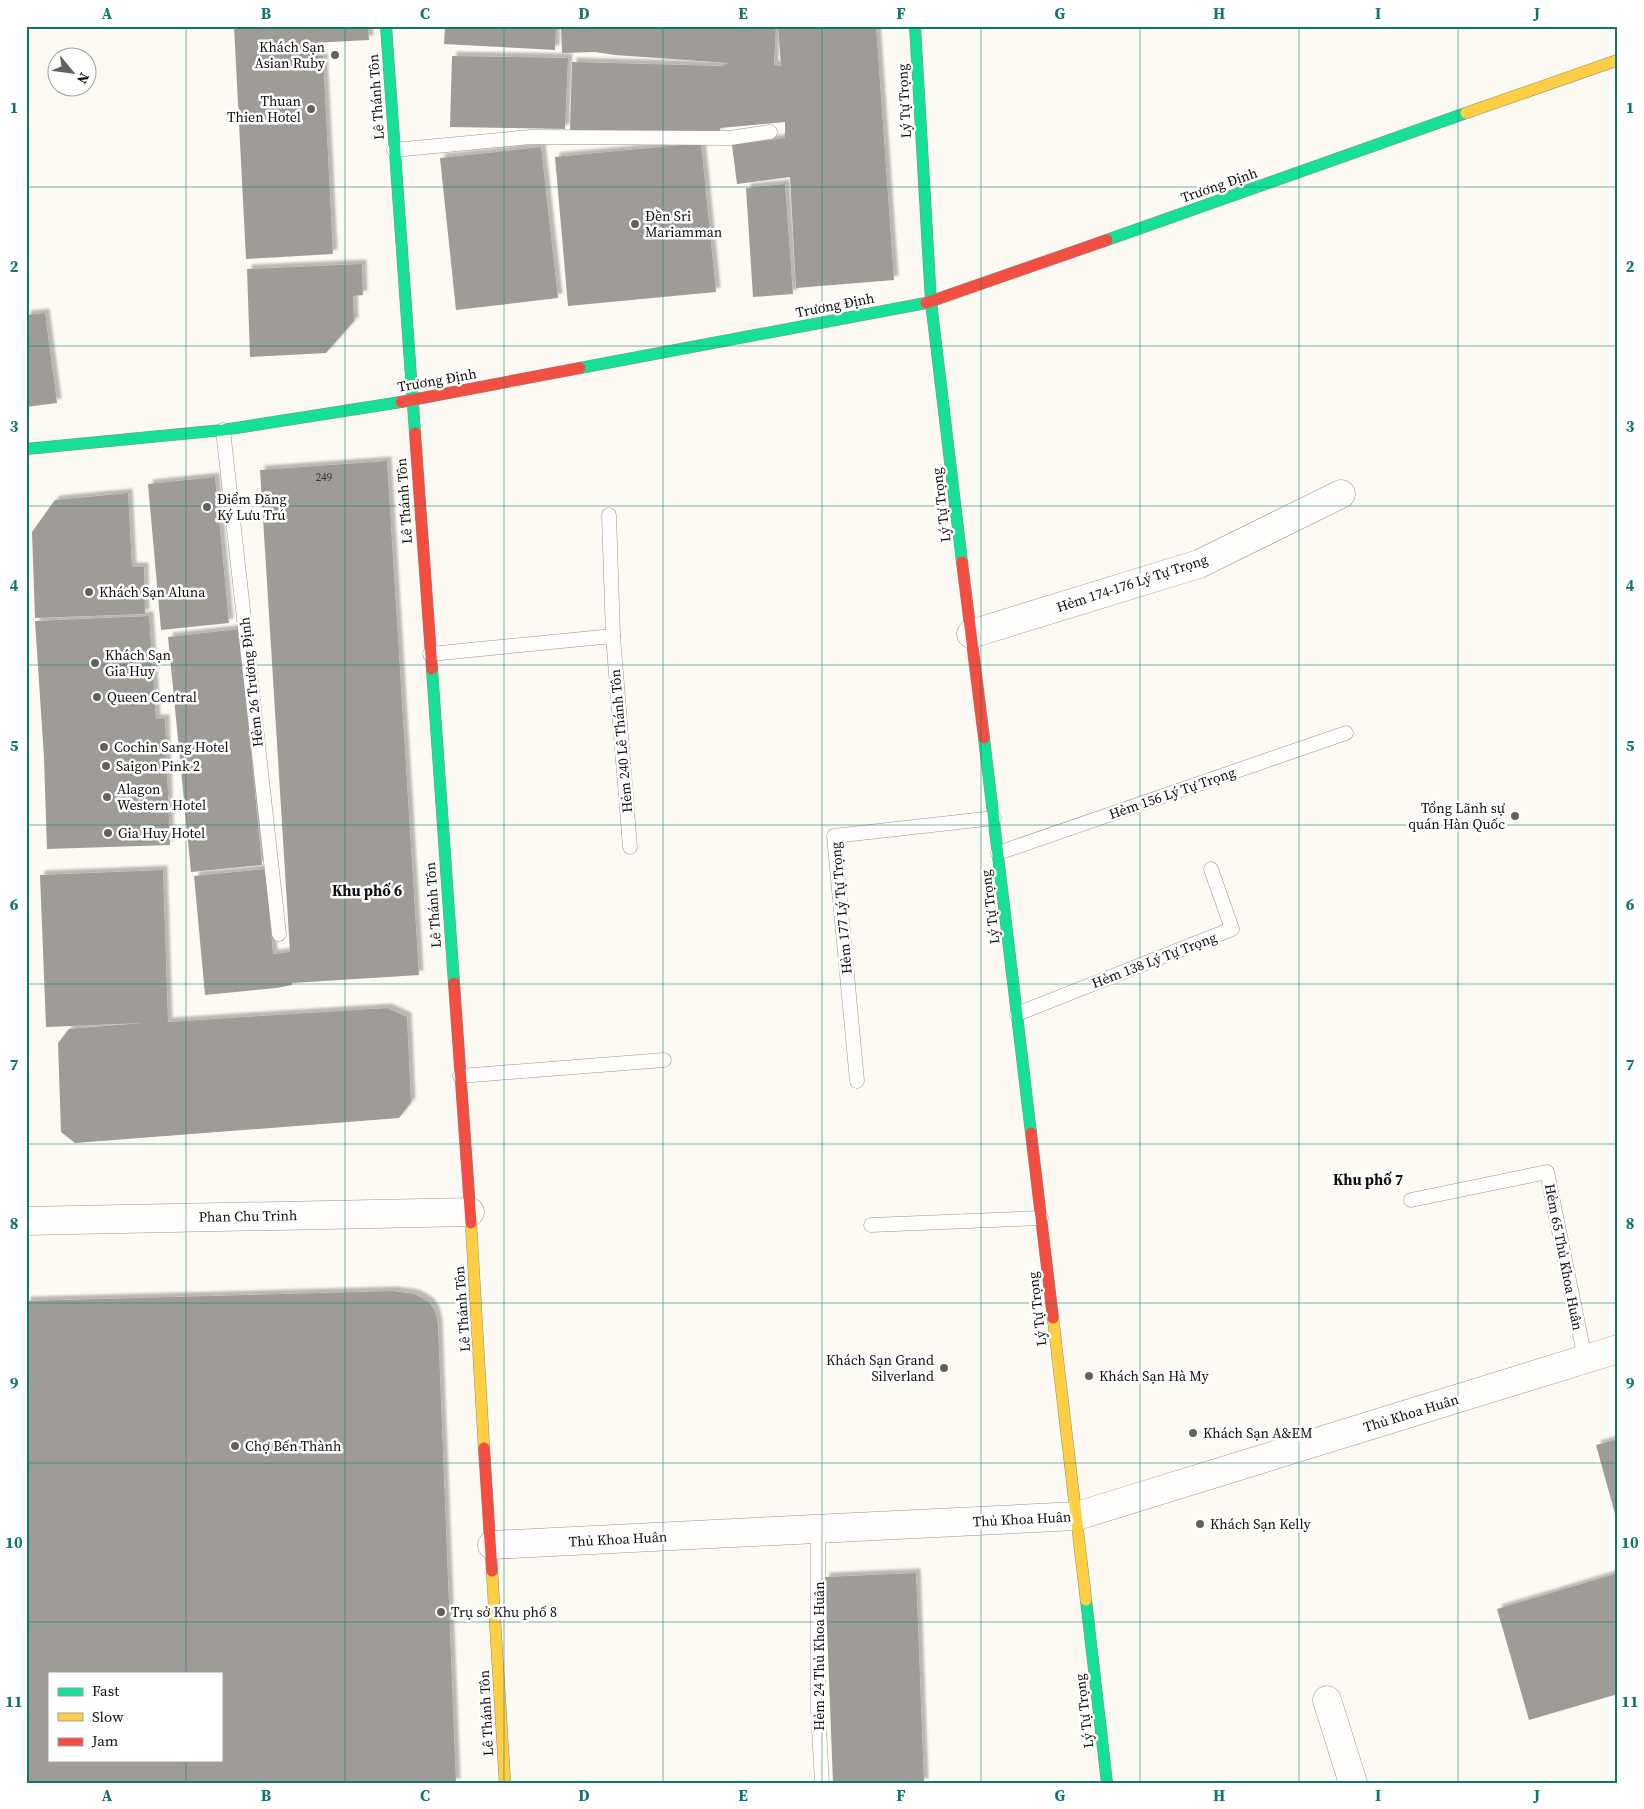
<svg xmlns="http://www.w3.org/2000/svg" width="1644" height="1809" font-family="'Source Serif 4',serif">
<defs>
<filter id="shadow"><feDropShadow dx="4.5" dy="-4.5" stdDeviation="1" flood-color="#0004"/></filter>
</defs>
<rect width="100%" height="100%" fill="#fcfaf2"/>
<g fill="#9f9c98" fill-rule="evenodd" filter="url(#shadow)">
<polygon points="234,26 368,26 369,40 312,43 313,56 323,56 333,254 246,259"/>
<polygon points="445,26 556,26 555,50 444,44"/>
<polygon points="561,26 776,26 774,65 781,66 778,26 876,26 894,280 796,288 790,177 737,184 732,145 785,138 785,122 720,128 720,133 570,130 572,62 722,66 728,63 615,55 595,52 562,53"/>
<polygon points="452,56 568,58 565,129 450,127"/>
<polygon points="701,143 716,292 568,306 555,157"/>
<polygon points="541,147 558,298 456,310 440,158"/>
<polygon points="785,184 793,294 753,297 746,188"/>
<polygon points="362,264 363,295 353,296 354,321 326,353 250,357 247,269"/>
<polygon points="45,313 57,403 26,407 26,315"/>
<polygon points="387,461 419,975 292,983 292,985 276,988 205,995 194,876 266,869 273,954 290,952 260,470"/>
<polygon points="215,477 229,623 161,630 148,484"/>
<polygon points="128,493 132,567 144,567 145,614 35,618 32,532 55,500"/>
<polygon points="149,616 156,719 165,719 170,845 47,849 44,758 35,621"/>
<polygon points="239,629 262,865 191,872 168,637"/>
<polygon points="163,870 168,1022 387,1008 407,1017 411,1102 399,1118 75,1143 61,1132 58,1043 69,1029 142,1023 46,1027 40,875"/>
<path d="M393,1291l22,3 14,8 6,9 3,13 18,459h-430v-482zM49,1673h172v87h-172z"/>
<polygon points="1618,1439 1618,1521 1617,1521 1596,1445"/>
<polygon points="916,1573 924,1783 833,1783 825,1577"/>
<polygon points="1618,1573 1618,1694 1529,1720 1497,1609"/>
</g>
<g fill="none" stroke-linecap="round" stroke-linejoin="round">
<defs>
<g id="lane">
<polyline points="394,150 530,137 730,138 770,132"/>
<polyline points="223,430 279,934"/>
<polyline points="609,515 613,636 630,847"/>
<polyline points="430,654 613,636"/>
<polyline points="998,853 1346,733"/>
<polyline points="1017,1014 1232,929 1211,869"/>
<polyline points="460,1076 664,1060"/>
<polyline points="857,1081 834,836 994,818"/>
<polyline points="1411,1200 1547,1172 1585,1359"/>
<polyline points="871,1225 1041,1218"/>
<polyline points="818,1529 818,1710 822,1783"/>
</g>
<g id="street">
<polyline points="971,634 1199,564 1341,494"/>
<polyline points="26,1221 470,1212"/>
<polyline points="492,1545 1077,1516 1618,1349"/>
<polyline points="1327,1700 1353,1783"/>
</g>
<g id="fast">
<polyline points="386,26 415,433"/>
<polyline points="915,26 931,302 962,562"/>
<polyline points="1107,240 1466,113"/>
<polyline points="580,368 926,303"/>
<polyline points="26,449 223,430 401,402"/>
<polyline points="432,669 454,983"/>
<polyline points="984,738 1031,1133"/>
<polyline points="1086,1600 1107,1783"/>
</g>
<g id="slow">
<polyline points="1466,113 1618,60"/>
<polyline points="471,1223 484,1448"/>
<polyline points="1053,1318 1086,1600"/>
<polyline points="492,1571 505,1783"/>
</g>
<g id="jam">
<polyline points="926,303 1107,240"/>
<polyline points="401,402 580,368"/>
<polyline points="415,433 432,669"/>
<polyline points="962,562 984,738"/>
<polyline points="454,983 471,1223"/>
<polyline points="1031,1133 1053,1318"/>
<polyline points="484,1448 492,1571"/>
</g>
</defs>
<use href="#lane" stroke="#959491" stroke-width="15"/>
<use href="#street" stroke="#959491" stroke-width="29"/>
<use href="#fast" stroke="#8c8b87" stroke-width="12"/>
<use href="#slow" stroke="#8c8b87" stroke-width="12"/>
<use href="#jam" stroke="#8c8b87" stroke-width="12"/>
<use href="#lane" stroke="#fffefd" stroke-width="14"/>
<use href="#street" stroke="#fffefd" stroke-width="28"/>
<use href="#fast" stroke="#16e098" stroke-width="11"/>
<use href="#slow" stroke="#ffcf43" stroke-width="11"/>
<use href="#jam" stroke="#f24e42" stroke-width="11"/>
</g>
<path fill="none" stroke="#0f766e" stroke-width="1" stroke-opacity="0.55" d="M186,26v1647M345,26v1757M504,26v1757M663,26v1757M822,26v1757M981,26v1757M1140,26v1757M1299,26v1757M1458,26v1757M26,187h1592M26,346h1592M26,506h1592M26,665h1592M26,825h1592M26,984h1592M26,1144h1592M26,1303h1592M26,1463h1592M26,1622h1592M186,1760v23"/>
<g fill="#61615e" stroke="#fff" stroke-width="2">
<circle cx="335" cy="55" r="5"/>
<circle cx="311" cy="109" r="5"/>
<circle cx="635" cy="224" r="5"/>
<circle cx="207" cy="507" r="5"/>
<circle cx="89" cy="592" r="5"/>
<circle cx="95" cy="663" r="5"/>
<circle cx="97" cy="697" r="5"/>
<circle cx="104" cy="747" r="5"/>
<circle cx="106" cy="766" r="5"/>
<circle cx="107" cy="797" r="5"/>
<circle cx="1515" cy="816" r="5"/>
<circle cx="108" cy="833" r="5"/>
<circle cx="944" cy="1368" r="5"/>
<circle cx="1089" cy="1376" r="5"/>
<circle cx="1193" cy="1433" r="5"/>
<circle cx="235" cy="1446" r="5"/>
<circle cx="1200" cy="1524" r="5"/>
<circle cx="441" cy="1612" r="5"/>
</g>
<g text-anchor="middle" stroke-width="5" stroke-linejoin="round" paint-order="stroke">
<g font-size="11" fill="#323230">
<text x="324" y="481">249</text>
</g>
<g font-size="14" fill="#0e0e0e" stroke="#fff" text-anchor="start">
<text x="325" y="52" text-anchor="end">Khách Sạn<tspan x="325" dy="16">Asian Ruby</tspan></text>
<text x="301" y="106" text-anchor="end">Thuan<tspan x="301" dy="16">Thien Hotel</tspan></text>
<text x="645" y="221">Đền Sri<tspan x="645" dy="16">Mariamman</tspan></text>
<text x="217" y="504">Điểm Đăng<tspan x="217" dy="16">Ký Lưu Trú</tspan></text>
<text x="99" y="597">Khách Sạn Aluna</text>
<text x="105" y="660">Khách Sạn<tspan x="105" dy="16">Gia Huy</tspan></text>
<text x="107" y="702">Queen Central</text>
<text x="114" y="752">Cochin Sang Hotel</text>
<text x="116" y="771">Saigon Pink 2</text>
<text x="117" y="794">Alagon<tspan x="117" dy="16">Western Hotel</tspan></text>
<text x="1505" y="813" text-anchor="end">Tổng Lãnh sự<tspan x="1505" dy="16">quán Hàn Quốc</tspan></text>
<text x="118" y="838">Gia Huy Hotel</text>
<text x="934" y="1365" text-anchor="end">Khách Sạn Grand<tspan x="934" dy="16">Silverland</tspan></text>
<text x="1099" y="1381">Khách Sạn Hà My</text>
<text x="1203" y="1438">Khách Sạn A&amp;EM</text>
<text x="245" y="1451">Chợ Bến Thành</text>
<text x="1210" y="1529">Khách Sạn Kelly</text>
<text x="451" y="1617">Trụ sở Khu phố 8</text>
</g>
<g font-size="14" fill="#0e0e0e" stroke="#fff">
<text transform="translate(376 97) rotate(-94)" y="5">Lê Thánh Tôn</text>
<text transform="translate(904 101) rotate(-93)" y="5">Lý Tự Trọng</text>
<text transform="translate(1219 185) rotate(-19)" y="5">Trương Định</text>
<text transform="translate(835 305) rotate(-11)" y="5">Trương Định</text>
<text transform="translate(437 380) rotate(-10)" y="5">Trương Định</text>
<text transform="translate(404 501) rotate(-94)" y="5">Lê Thánh Tôn</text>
<text transform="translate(941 505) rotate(-97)" y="5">Lý Tự Trọng</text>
<text transform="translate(1132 583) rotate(-18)" y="5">Hẻm 174-176 Lý Tự Trọng</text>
<text transform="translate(251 682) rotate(-96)" y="5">Hẻm 26 Trương Ðịnh</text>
<text transform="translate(621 741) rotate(-95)" y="5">Hẻm 240 Lê Thánh Tôn</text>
<text transform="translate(1172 793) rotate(-19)" y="5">Hẻm 156 Lý Tự Trọng</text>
<text transform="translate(433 905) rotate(-94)" y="5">Lê Thánh Tôn</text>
<text transform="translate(990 907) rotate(-97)" y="5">Lý Tự Trọng</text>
<text transform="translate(841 908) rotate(-95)" y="5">Hẻm 177 Lý Tự Trọng</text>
<text transform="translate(1154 960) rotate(-21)" y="5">Hẻm 138 Lý Tự Trọng</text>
<text transform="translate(248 1216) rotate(-1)" y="5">Phan Chu Trinh</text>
<text transform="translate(1564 1257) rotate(79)" y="5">Hẻm 65 Thủ Khoa Huân</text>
<text transform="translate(462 1309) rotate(-94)" y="5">Lê Thánh Tôn</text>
<text transform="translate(1037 1309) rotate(-97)" y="5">Lý Tự Trọng</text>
<text transform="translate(1411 1413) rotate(-17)" y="5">Thủ Khoa Huân</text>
<text transform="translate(1022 1519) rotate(-3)" y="5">Thủ Khoa Huân</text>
<text transform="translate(618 1539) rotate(-3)" y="5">Thủ Khoa Huân</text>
<text transform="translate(819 1656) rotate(-90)" y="5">Hẻm 24 Thủ Khoa Huân</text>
<text transform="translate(1084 1711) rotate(-97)" y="5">Lý Tự Trọng</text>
<text transform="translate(486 1713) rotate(-93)" y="5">Lê Thánh Tôn</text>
</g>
<g font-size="15" font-weight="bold" fill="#0e0e0e" stroke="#fff">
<text x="367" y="896">Khu phố 6</text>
<text x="1368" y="1185">Khu phố 7</text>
</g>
</g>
<rect width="1644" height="1809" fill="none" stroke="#ffffff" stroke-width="55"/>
<rect x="48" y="1672" width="175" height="90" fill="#ffffff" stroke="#9f9f9f"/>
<rect x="58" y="1688" width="25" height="8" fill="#16e098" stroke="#9f9f9f"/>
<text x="92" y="1696" font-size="15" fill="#0e0e0e">Fast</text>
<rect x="58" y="1713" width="25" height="8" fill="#ffcf43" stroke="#9f9f9f"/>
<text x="92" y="1722" font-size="15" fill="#0e0e0e">Slow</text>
<rect x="58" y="1738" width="25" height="8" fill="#f24e42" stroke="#9f9f9f"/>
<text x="92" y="1746" font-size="15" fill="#0e0e0e">Jam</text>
<g transform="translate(72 72) rotate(119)"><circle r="24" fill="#ffffff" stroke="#9f9f9f"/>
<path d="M0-4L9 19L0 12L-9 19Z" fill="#61615e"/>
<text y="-8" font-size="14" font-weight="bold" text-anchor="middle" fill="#0e0e0e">N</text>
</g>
<rect x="28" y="28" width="1588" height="1754" fill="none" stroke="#0f766e" stroke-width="2"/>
<g font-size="16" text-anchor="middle" font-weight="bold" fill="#0f766e">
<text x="107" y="19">A</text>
<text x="266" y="19">B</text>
<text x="425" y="19">C</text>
<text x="584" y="19">D</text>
<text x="743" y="19">E</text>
<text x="901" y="19">F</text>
<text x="1060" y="19">G</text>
<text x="1219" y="19">H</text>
<text x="1378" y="19">I</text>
<text x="1537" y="19">J</text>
<text x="14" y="113">1</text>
<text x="1630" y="113">1</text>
<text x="14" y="272">2</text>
<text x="1630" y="272">2</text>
<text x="14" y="432">3</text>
<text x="1630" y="432">3</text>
<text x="14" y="591">4</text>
<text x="1630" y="591">4</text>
<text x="14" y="751">5</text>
<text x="1630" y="751">5</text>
<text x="14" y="910">6</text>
<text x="1630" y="910">6</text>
<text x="14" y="1070">7</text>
<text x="1630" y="1070">7</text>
<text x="14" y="1229">8</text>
<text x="1630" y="1229">8</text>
<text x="14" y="1389">9</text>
<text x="1630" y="1389">9</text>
<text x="14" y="1548">10</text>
<text x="1630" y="1548">10</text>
<text x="14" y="1707">11</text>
<text x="1630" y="1707">11</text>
<text x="107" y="1801">A</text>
<text x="266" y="1801">B</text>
<text x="425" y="1801">C</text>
<text x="584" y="1801">D</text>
<text x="743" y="1801">E</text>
<text x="901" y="1801">F</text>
<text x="1060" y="1801">G</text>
<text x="1219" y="1801">H</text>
<text x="1378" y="1801">I</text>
<text x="1537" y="1801">J</text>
</g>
</svg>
